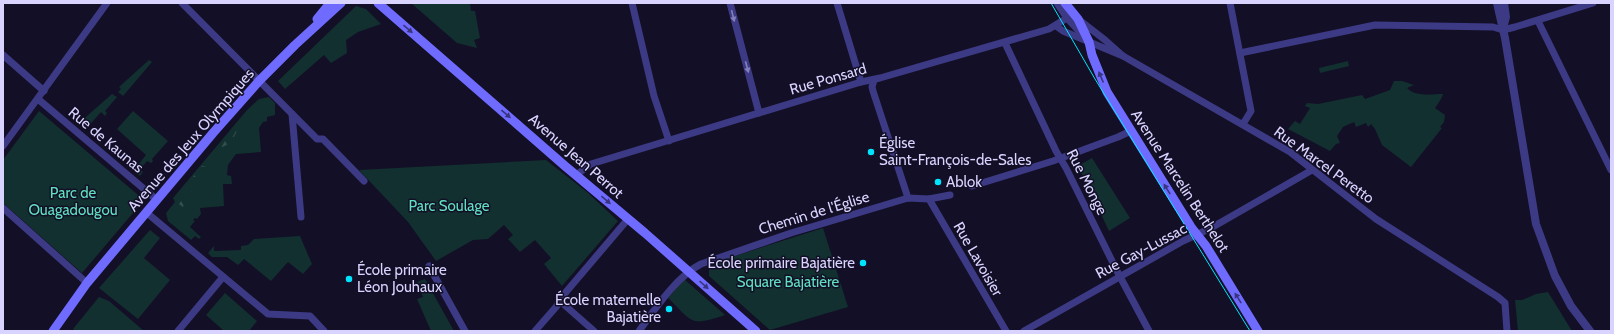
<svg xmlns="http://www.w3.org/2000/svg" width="1614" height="334" font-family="Cabin,sans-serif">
<defs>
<pattern id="forest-firs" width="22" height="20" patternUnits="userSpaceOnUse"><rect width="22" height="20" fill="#12302f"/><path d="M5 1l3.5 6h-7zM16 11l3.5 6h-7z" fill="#344d4e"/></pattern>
</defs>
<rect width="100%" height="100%" fill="#130f26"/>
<g fill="#12302f">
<polygon points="411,3 470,3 471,11 475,11 480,38 474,40 477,48 457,43"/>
<polygon points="356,6 366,9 381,24 358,32 346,40 347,53 331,63 324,55 285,89 278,81"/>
<polygon points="149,60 152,62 123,96 118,92 121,89 119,87"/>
<polygon points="1348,61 1349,66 1320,73 1319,68"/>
<path d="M1394,81h8l12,4 -7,3c8,9 25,6 36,6l-2,5 -6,9 10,7 -1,7 -4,5 2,1 -31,39 -29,-22 -7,-16 -4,-5 -3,3 -2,-4 -10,4 -2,-5 -11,5 -6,9 3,7 -4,1 -6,7 -42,-22 7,-8 5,3 10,-16 -5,-2 2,-3 11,1 44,-9 3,4 25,-9z"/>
<polygon points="112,94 117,97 105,111 107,113 105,116 101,112 86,129 79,123"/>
<polygon points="269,97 275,103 275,115 267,117 267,121 263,122 259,128 261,152 236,154 228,165 227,175 231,176 232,184 223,184 224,206 200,208 201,214 197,219 195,218 193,220 195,221 190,227 201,237 199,239 195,236 191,240 168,221 166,213 175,202 173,198 247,110 259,99"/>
<polygon points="39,111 144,200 82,273 3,203 3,160"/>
<polygon points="133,111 168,141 152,159 153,161 151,163 147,161 140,169 143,172 140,176 134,170 146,155 117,129"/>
<polygon points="1092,158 1130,218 1109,231 1078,166"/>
<polygon points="546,160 587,192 618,221 562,286 544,264 551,258 535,240 520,252 508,239 513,235 504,225 488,239 473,240 436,261 408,222 359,170"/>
<polygon points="823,228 848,307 770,330 709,276 709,268 719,261"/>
<polygon points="150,230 160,238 144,258 170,280 138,319 99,288"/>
<polygon points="300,236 312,264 303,274 288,262 271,281 244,259 238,265 227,257 212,257 208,253 214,246 214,251 241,250 241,246 248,245 254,239"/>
<polygon points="425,279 454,331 431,331 417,299 423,297 417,282"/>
<path d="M684,279l41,36c-36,12 -32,7 -57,-17z"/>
<polygon points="1548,292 1572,331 1518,331 1515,300 1522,300 1536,294"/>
<polygon points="225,293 257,321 249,331 224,331 206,315"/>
<polygon points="99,297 109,301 144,331 76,331 73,329"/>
</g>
<g fill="url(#forest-firs)">
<polygon points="242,123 230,143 217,150 217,147 237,124"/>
<path d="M202,166l4,1c-7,14 -17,26 -23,40l-6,-4 -1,-5z"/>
</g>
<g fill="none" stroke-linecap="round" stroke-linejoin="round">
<g stroke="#3d3a85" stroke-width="7">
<polyline points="182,3 317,139 323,139 364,181"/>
<polyline points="632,3 654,96 669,141"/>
<polyline points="730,3 759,113"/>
<polyline points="837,3 861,82"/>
<polyline points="1057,3 1067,18 1084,37"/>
<polyline points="1230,3 1251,111 1243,124"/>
<polyline points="1538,21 1611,170"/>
<polyline points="1056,26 1063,31 1123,56 1290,152 1376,219 1498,297 1505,303 1507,331"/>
<polyline points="1005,43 1056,151 1066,168 1117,271 1149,331"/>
<polyline points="1240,53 1375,25 1493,27 1503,30 1515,27 1593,3"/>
<polyline points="3,55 44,91"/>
<polyline points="874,80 872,87 873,91 908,198"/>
<polyline points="38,99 157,200"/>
<polyline points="292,114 301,217"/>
<polyline points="3,146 107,3"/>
<polyline points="576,175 591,164 861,82 880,78 1049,29 1067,18 1078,19 1105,40 1123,56"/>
<polyline points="972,186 1053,161 1118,137 1131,131"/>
<polyline points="929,199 1006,331"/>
<polyline points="3,208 87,283"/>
<polyline points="147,213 268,314 310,316 324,331"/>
<polyline points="429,266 465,331"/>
<polyline points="560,301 594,331"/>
<polyline points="178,331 223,277"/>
<polyline points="535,331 556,307 566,292 628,219"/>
<path d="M639,331c16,-22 38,-55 62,-67l90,-31 117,-35 21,1 21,-4"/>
<polyline points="1024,331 1183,241 1211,228 1312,170"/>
</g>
<g stroke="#3d3a85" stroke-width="8">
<polyline points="1497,3 1505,38 1536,224 1555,276 1571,306 1590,331"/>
<polyline points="1503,28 1506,17 1504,3"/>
</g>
<g stroke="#6f6bff" stroke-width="9">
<polyline points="378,3 565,166 645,233 756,331"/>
<polyline points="1065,3 1078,19 1089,42 1092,55 1107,92 1191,227 1206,246 1258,331"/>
<polyline points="317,19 330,3"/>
<polyline points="53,331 87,283 213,133 259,81 295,45 341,3"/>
</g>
<polyline stroke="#00e5ff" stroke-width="1" points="1051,3 1095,79 1250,331"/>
</g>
<defs><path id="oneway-solid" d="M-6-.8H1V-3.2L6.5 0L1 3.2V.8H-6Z"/></defs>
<g fill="#837fbc">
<use href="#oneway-solid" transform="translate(733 16) rotate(76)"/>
<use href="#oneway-solid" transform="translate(747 67) rotate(75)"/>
</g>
<g fill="#38347d">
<use href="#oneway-solid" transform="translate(408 29) rotate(41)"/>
<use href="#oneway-solid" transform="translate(1101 77) rotate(-113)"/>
<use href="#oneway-solid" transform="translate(506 114) rotate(41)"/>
<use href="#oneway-solid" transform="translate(1167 189) rotate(-122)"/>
<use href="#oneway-solid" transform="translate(606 200) rotate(40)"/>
<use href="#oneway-solid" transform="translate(704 285) rotate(42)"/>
<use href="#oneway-solid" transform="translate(1238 298) rotate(-122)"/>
</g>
<g fill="#00e5ff" stroke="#130f26" stroke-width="1.5">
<circle cx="871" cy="152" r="4"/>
<circle cx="938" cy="182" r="4"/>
<circle cx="863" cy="263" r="4"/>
<circle cx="349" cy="279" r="4"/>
<circle cx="669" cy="309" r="4"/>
</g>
<g text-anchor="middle" stroke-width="3" stroke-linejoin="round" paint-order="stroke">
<g font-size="15" fill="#d9d4ff" stroke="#130f26">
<text transform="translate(828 79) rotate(-16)" y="5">Rue Ponsard</text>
<text transform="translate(106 140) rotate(40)" y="5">Rue de Kaunas</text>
<text transform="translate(191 140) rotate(-49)" y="5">Avenue des Jeux Olympiques</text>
<text transform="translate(576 156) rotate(41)" y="5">Avenue Jean Perrot</text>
<text transform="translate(1324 165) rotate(36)" y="5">Rue Marcel Peretto</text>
<text transform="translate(1180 181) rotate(57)" y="5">Avenue Marcelin Berthelot</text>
<text transform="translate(1087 182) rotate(63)" y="5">Rue Monge</text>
<text transform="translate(814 213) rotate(-17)" y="5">Chemin de l'Église</text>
<text transform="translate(1141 251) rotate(-28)" y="5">Rue Gay-Lussac</text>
<text transform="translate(978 259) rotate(60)" y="5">Rue Lavoisier</text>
</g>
<g font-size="15" fill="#d9d4ff" stroke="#130f26" text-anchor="start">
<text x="879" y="148">Église<tspan x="879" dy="17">Saint-François-de-Sales</tspan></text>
<text x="946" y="187">Ablok</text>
<text x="855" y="268" text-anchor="end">École primaire Bajatière</text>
<text x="357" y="275">École primaire<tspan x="357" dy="17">Léon Jouhaux</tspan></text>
<text x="661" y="305" text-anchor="end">École maternelle<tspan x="661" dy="17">Bajatière</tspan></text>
</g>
<g font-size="15" fill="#5fe0c0" stroke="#130f26">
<text x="73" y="198">Parc de<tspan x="73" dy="17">Ouagadougou</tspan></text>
<text x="449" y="211">Parc Soulage</text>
<text x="788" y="287">Square Bajatière</text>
</g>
</g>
<rect width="1614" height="334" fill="none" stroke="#d9d4ff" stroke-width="8"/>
</svg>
